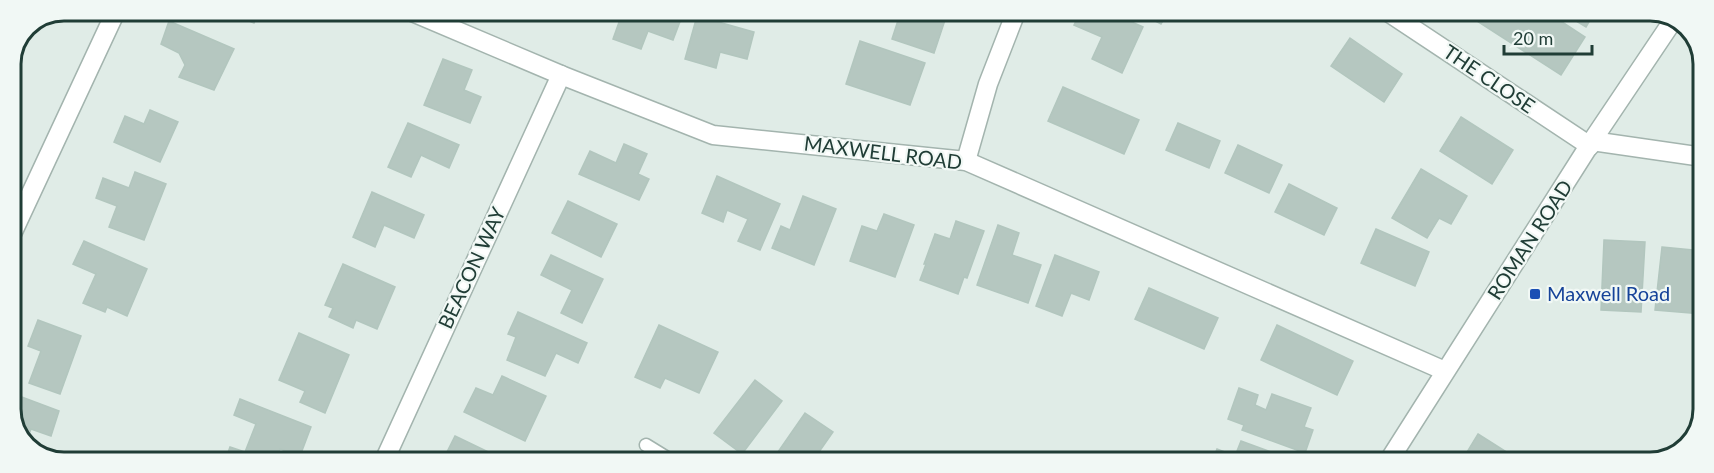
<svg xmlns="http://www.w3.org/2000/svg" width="1714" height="473" font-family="Lato,sans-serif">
<rect width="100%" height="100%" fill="#e0ece7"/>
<g fill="#b5c7c0" stroke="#b2c6be" stroke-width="1.5">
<polygon points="224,11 259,11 254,23"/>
<polygon points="623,11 684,11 673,40 648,31 641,49 613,39"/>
<polygon points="901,11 948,11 934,53 892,39"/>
<polygon points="1080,12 1109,12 1143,27 1122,73 1092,59 1102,37 1074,25"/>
<polygon points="1138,12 1168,12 1161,24"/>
<polygon points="1483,12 1547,12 1585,37 1561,75 1477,21"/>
<polygon points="1561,12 1595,12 1586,27"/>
<polygon points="697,16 754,32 747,59 720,52 716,68 685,59"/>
<polygon points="169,21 234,49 214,90 179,77 185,65 179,53 161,44"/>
<polygon points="1350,38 1402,74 1384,102 1331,66"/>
<polygon points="860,41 925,63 910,105 846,84"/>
<polygon points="443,59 472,70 464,90 481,97 470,123 424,105"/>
<polygon points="1063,87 1139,120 1124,154 1048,121"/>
<polygon points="150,110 178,122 160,162 114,142 125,116 144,124"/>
<polygon points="1461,117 1513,150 1492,184 1440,151"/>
<polygon points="408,123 459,145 449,168 421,155 411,177 388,167"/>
<polygon points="1178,123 1220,141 1209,168 1166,150"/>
<polygon points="624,144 647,154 638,174 649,179 639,200 579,174 590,151 616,163"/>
<polygon points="1238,145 1282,165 1269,193 1225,173"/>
<polygon points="1421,169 1467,196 1451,224 1439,218 1427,238 1392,218"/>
<polygon points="135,172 166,184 144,240 109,227 117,206 96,198 103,178 129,188"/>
<polygon points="717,176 780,204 760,250 738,241 748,219 727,210 723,222 702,213"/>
<polygon points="1289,184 1337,208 1324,235 1275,212"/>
<polygon points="372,192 424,215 414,238 384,225 375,247 353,237"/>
<polygon points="803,196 836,209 814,265 772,248 781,226 790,230"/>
<polygon points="568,201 617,224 601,257 552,233"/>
<polygon points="884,214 914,225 895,277 850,261 862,226 877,231"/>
<polygon points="956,221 984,231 967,278 964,277 958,294 920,280 926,264 924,264 935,234 950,239"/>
<polygon points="998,225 1019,233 1012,255 1041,265 1028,303 977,285"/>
<polygon points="1376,229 1429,252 1415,286 1361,263"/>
<polygon points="1604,240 1645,242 1641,312 1601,310"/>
<polygon points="84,241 147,269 127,316 107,307 105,312 83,303 96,274 73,264"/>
<polygon points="1662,247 1703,251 1702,314 1655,310"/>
<polygon points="551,255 603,279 582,323 561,313 572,290 541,275"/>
<polygon points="1055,255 1099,272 1089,300 1071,293 1062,316 1036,306"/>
<polygon points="343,264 395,287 377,329 356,320 353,328 329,317 333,308 325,305"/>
<polygon points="1149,288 1218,318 1204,349 1135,319"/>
<polygon points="518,312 587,343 578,363 556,353 545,376 507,360 516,337 508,334"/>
<polygon points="38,320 81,336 60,394 29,383 41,351 28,346"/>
<polygon points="659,325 718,352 699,393 665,378 660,388 635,377"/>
<polygon points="1277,325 1353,361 1337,395 1261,360"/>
<polygon points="299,333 349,355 325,413 300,402 305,391 279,380"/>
<polygon points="502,376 546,396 525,441 464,412 476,388 493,395"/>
<polygon points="755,380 782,401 742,454 714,433"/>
<polygon points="1239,388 1258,395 1255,405 1266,410 1272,394 1311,408 1304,427 1313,430 1305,453 1242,430 1244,425 1228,419"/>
<polygon points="11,393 59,411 51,436 31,429 25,445 24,444 11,416"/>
<polygon points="240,399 311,427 300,456 280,449 276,461 233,461 226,458 230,447 245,452 256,424 234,415"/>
<polygon points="805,413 833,432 812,462 771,462"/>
<polygon points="1478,434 1519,460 1517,462 1461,462"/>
<polygon points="455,436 505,460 504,461 455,461 445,456"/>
<polygon points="1241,441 1282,456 1280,462 1191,462 1193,455 1212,462 1217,449 1235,456"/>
<polygon points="642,453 660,461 638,461"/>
<polygon points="1564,457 1596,462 1563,462"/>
</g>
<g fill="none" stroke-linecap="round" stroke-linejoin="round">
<defs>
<polyline id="lane" points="646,445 672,461"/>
<g id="street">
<polyline points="410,11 561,75 713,135 966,161 1445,371"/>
<polyline points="1388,12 1590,146"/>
<polyline points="1592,141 1703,157"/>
<polyline points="966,161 988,84 1016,12"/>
<polyline points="11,236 116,11"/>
<polyline points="384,461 561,75"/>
<polyline points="1388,462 1592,141 1674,19"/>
</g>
</defs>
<use href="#lane" stroke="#a3b4ae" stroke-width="15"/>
<use href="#street" stroke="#a3b4ae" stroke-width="21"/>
<use href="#lane" stroke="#fff" stroke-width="12"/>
<use href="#street" stroke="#fff" stroke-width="18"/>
</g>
<rect fill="#1a4fb4" stroke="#f1f8f5" stroke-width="2" x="1529" y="288" width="12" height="12" rx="3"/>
<g text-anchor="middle" stroke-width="4.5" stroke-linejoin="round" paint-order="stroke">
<g font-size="20" fill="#203d36" stroke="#f1f8f5">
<text transform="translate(1489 79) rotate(34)" y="7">THE CLOSE</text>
<text transform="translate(883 153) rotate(7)" y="7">MAXWELL ROAD</text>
<text transform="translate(1530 240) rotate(-57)" y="7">ROMAN ROAD</text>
<text transform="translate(472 268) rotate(-65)" y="7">BEACON WAY</text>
</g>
<g font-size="20" fill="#164399" stroke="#f1f8f5" text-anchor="start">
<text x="1547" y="301">Maxwell Road</text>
</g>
</g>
<path d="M0 0H1714V473H0ZM64 21H1650A43 43 0 0 1 1693 64V409A43 43 0 0 1 1650 452H64A43 43 0 0 1 21 409V64A43 43 0 0 1 64 21Z" fill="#f1f8f5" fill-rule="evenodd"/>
<path fill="none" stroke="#203d36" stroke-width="3" d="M64 21H1650A43 43 0 0 1 1693 64V409A43 43 0 0 1 1650 452H64A43 43 0 0 1 21 409V64A43 43 0 0 1 64 21Z"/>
<path d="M1504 45v9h88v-9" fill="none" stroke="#203d36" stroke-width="3"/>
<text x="1513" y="45" font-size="18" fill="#203d36" stroke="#f1f8f5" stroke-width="4.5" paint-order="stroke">20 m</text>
</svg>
